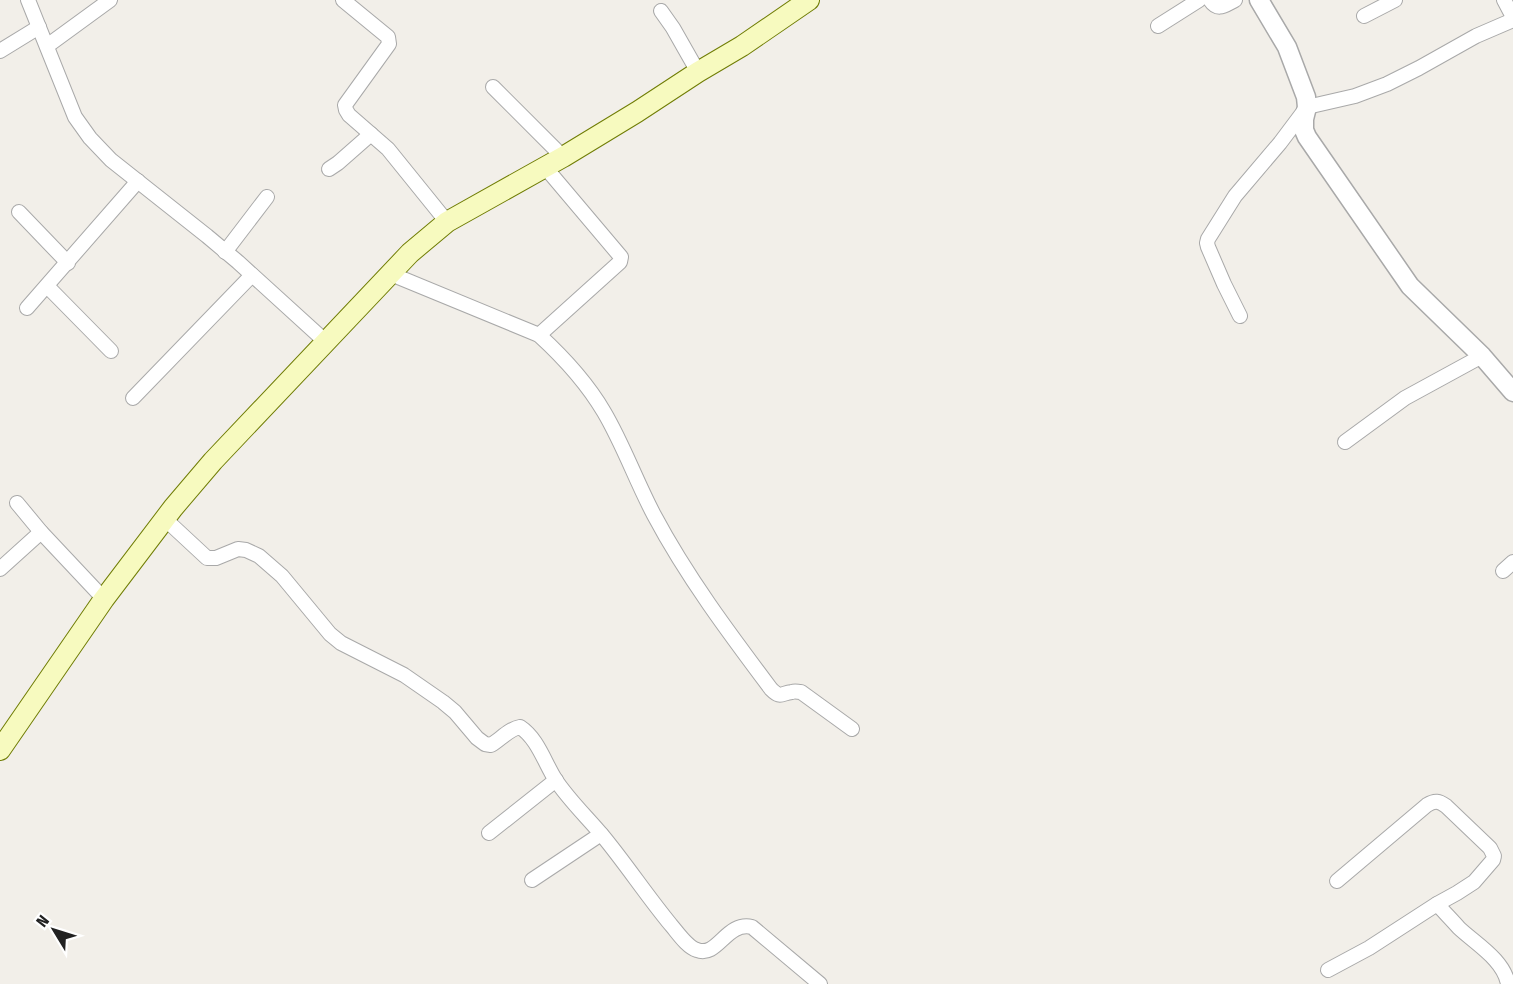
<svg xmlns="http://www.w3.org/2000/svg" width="1513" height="984" font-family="'Fira Sans Condensed',sans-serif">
<rect width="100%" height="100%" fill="#f2efe9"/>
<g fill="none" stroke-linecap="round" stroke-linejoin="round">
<defs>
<g id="minor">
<polyline points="28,0 75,117 90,138 111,160 207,236 238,262 326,342"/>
<polyline points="343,0 388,37 389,44 345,105 346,110 349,115 388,149 447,222"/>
<path d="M1210,0c8,12 15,5 25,0"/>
<polyline points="1504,0 1513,17"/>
<polyline points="661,11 673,28 698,72"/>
<polyline points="1364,16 1395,0"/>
<polyline points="1158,26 1199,0"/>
<polyline points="47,46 110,0"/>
<polyline points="0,51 39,27"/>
<polyline points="493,87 563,157"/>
<polyline points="329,169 338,163 371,134"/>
<polyline points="19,212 68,263"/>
<polyline points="225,252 267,197"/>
<path d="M391,274l148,61c24,22 48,48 65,77 19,32 32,69 50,103 33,62 75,118 117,174 10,10 10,4 21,3 3,-1 6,0 9,0l51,37"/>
<polyline points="47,286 111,351"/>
<polyline points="27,308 138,181"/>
<polyline points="1240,316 1224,284 1208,247 1207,243 1208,239 1235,196 1280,143 1307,107 1355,96 1387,84 1419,68 1476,36 1513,20"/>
<polyline points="539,335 620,262 621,257 545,167"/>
<polyline points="133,398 252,275"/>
<polyline points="1345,442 1405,398 1482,356"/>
<polyline points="17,503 41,532 104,599"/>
<path d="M165,519l42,39h9l22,-9 8,1 13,6 23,20 48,58 11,9 63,32 39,27 12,10 22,26 8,6 6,1c10,-6 18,-16 29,-18 17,11 24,34 35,52 13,20 31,37 47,56 24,29 45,61 69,90 7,8 16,22 26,25 21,8 29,-29 55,-23l68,57"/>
<polyline points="0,569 41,532"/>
<polyline points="1503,571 1513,562"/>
<polyline points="489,833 556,780"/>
<polyline points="532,880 601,834"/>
<path d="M1437,904c7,8 15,16 22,24 17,16 45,32 49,56"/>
<path d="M1328,970l41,-22 68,-44 20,-11 17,-11 19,-22 1,-4 -4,-8 -44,-42c-7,-5 -11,-6 -19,-1l-90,76"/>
</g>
<polyline id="tertiary" points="1259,0 1287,47 1306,97 1307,107 1304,119 1304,130 1307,137 1410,286 1482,356 1513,392"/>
<polyline id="secondary" points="0,750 104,599 173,508 213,461 410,253 447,222 563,157 637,112 698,72 742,46 809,0"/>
</defs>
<use href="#minor" stroke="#a9a9a9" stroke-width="16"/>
<use href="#tertiary" stroke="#a9a9a9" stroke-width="21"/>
<use href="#secondary" stroke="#707d05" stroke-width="22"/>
<use href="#minor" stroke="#fff" stroke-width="14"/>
<use href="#tertiary" stroke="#fff" stroke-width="18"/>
<use href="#secondary" stroke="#f7fabf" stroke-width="20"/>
</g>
<g transform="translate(54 930) rotate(308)" stroke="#ffffff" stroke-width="4.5" paint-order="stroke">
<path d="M0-4.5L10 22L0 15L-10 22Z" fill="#222222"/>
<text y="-9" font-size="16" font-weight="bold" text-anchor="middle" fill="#222222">N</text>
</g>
</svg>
